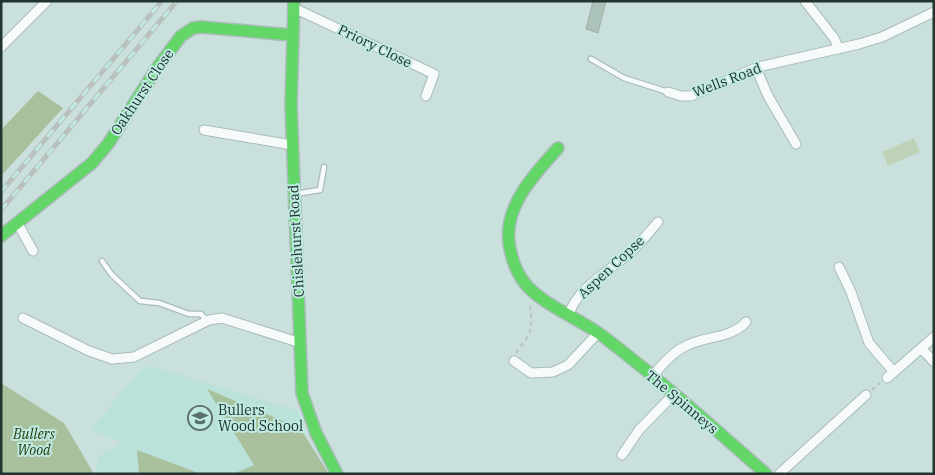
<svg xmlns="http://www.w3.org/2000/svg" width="935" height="475" font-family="'IBM Plex Serif',serif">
<rect width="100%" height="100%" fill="#c9e0dc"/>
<polygon fill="#bae1da" points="151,366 298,411 307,438 325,474 126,474 123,472 100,474 96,468 99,457 104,452 118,446 121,441 90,430 142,369"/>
<polygon fill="#bdd2b6" points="914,138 920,152 888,166 882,152"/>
<g fill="#a9c09c">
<polygon points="38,91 63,108 1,176 1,130"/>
<polygon points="1,383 64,423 94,474 1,474"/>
<polygon points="207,389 300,428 329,474 233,474 254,465"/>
<polygon points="137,450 201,474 139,474"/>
</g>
<polygon fill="#acc3b9" stroke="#9fb0a9" points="593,1 606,1 598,33 586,29"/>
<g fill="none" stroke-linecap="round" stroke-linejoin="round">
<defs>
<g id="lane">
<polyline points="591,59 624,78 668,92"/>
<polyline points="295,194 320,190 324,167"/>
<polyline points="102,261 112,275 140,301 159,303 189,314 201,314 207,321"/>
</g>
<g id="street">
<polyline points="805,1 834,38 839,49"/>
<polyline points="294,8 434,74 426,96"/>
<polyline points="1,47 47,1"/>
<polyline points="756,68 768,96 796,144"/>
<polyline points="668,92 681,96 691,96 758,67 859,44 882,37 934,12"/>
<polyline points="204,130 292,145"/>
<polyline points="18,224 33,251"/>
<polyline points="839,267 851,292 869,343 893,371"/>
<path d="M569,314c9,-27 41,-43 62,-62 10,-9 18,-20 27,-30"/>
<polyline points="23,318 89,351 112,359 134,357 209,320 222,318 301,343"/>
<polyline points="922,349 934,362"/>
<polyline points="514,361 531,373 553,372 568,365 597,334"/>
<path d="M653,376c9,-12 21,-25 35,-31 19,-9 44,-7 58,-23"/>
<polyline points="887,378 934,337"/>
<polyline points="622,455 639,430 674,394"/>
<polyline points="779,474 866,395"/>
</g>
<g id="fast">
<polyline points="294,1 291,104 302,393 316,433 337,474"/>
<path d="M558,148c-26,29 -59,63 -47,105 3,13 8,24 17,34 21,21 52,32 76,50 56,43 109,90 162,137"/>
<polyline points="1,236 92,163 108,144 157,68 181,36 193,28 201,27 292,35"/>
</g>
</defs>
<use href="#lane" stroke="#aabcb9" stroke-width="7"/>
<use href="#street" stroke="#aabcb9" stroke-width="11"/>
<use href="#fast" stroke="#aabcb9" stroke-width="14"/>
<g stroke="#b9c1bf" stroke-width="2" stroke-dasharray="4 4" stroke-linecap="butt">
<path d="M516,353c16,-22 17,-20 14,-49"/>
<polyline points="872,390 880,383"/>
</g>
<use href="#lane" stroke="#f7fafa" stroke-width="4.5"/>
<use href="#street" stroke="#f7fafa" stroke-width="9"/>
<use href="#fast" stroke="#63d668" stroke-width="11"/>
<defs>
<g id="rail">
<polyline points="1,192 162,1"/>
<polyline points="1,210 177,1"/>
</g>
</defs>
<use href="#rail" stroke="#bac0be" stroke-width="5"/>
<use href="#rail" stroke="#bfeae2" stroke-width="3" stroke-dasharray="9" stroke-linecap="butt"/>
</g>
<defs>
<symbol id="school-ring" viewBox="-11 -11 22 22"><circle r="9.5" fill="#bfeae2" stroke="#5c706c" stroke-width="1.5"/><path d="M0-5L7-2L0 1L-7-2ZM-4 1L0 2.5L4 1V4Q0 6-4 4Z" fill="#5c706c"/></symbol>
</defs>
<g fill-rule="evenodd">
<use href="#school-ring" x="186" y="404" width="28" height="28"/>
</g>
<g text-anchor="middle" stroke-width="4" stroke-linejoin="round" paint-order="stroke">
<g font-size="14" fill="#223330" stroke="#bfeae2">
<text transform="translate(375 46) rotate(26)" y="5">Priory Close</text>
<text transform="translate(727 80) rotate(-21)" y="5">Wells Road</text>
<text transform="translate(142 92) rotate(-56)" y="5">Oakhurst Close</text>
<text transform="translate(296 241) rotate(-93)" y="5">Chislehurst Road</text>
<text transform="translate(611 267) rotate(-43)" y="5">Aspen Copse</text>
<text transform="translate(682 402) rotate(40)" y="5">The Spinneys</text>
</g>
<g font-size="14" fill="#223330" stroke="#bfeae2" text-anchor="start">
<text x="218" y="415">Bullers<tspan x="218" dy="16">Wood School</tspan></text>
</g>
<g font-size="14" font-style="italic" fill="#2b3a0b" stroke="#bfeae2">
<text x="34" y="439">Bullers<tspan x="34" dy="16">Wood</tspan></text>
</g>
</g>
<rect width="935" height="475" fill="none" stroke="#223330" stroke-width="5"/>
</svg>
